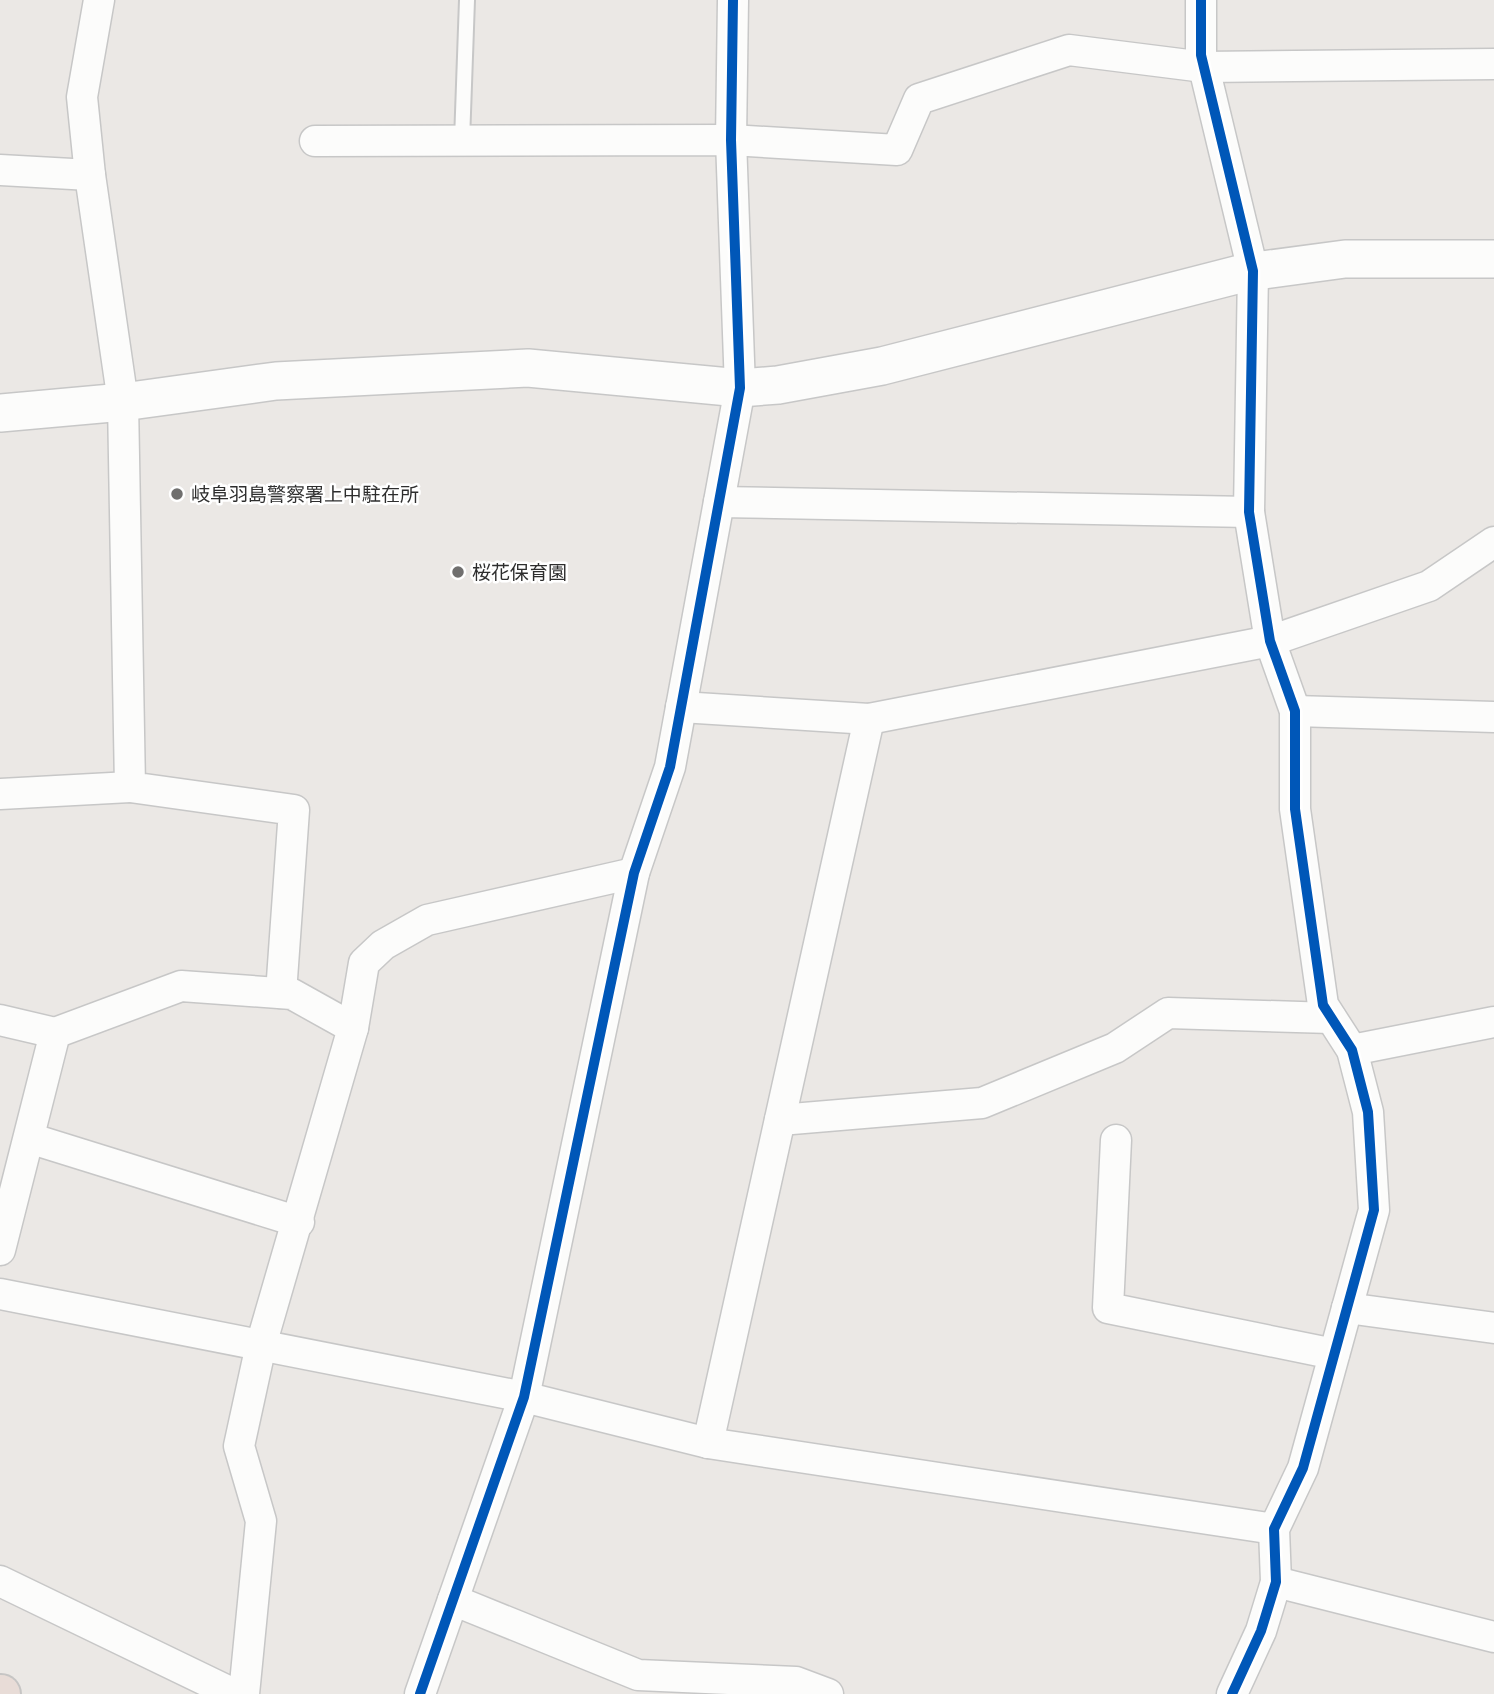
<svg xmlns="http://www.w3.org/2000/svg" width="1494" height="1694" font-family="Poppins,'Noto Sans JP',sans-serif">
<rect width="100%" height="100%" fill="#ebe8e5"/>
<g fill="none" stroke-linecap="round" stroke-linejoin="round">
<defs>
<polyline id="service" points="462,141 467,0"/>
<g id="minor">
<polyline points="99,0 82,97 90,175 123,402 130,787 294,810 281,993"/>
<polyline points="1201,0 1201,55 1253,271 1249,512 1270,641 1295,711 1295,809 1323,1005 1352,1050 1368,1112 1374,1210 1303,1468 1274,1529 1276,1582 1261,1631 1232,1694"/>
<polyline points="315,141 731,140 897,150 919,99 1069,50 1204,67 1494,64"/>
<polyline points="0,170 90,175"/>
<polyline points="719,502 1249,512"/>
<polyline points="681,707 869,719 1270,641 1429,586 1494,542"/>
<polyline points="1295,711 1494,717"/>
<polyline points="0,794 130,787"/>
<polyline points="0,1020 55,1033"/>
<polyline points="353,1028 364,963 383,945 427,920 634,873"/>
<polyline points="1352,1050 1494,1022"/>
<polyline points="780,1120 982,1103 1115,1048 1168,1013 1331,1018"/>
<polyline points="29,1138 299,1222"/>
<polyline points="1116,1140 1108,1308 1334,1354"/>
<polyline points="0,1250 55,1033 181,986 292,994 353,1028 261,1345 239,1446 261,1521 244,1694"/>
<polyline points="0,1294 524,1397 708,1443 1274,1529"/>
<polyline points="1347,1308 1494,1328"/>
<polyline points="708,1443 869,719"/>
<polyline points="0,1581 234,1694"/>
<polyline points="1276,1582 1494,1637"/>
<polyline points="453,1600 638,1675 796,1682 828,1694"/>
<polyline points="420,1694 524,1397 634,873 670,767 740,388 731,140 733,0"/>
</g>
<polyline id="tertiary" points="0,413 123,402 276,381 528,368 740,388 778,385 882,366 1248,272 1345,259 1494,259"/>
<polyline id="motorway" points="0,1694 1,1694"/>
</defs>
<use href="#service" stroke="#c7c7c7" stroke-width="18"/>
<use href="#minor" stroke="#c7c7c7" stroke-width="33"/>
<use href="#tertiary" stroke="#c7c7c7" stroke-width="40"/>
<use href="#motorway" stroke="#c6c5c4" stroke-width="42"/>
<use href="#service" stroke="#fcfcfb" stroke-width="14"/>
<use href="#minor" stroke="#fcfcfb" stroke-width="30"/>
<use href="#tertiary" stroke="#fcfcfb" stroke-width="37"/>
<use href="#motorway" stroke="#e8dcd7" stroke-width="38"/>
<defs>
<g id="cycleway">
<polyline points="1201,0 1201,55 1253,271 1249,512 1270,641 1295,711 1295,809 1323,1005 1352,1050 1368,1112 1374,1210 1303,1468 1274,1529 1276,1582 1261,1631 1232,1694"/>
<polyline points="420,1694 524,1397 634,873 670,767 740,388 731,140 733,0"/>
</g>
</defs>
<use href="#cycleway" stroke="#fff" stroke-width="15"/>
<use href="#cycleway" stroke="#0057b8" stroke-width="10"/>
</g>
<g fill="#706f6e" stroke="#fff" stroke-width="2.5">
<circle cx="177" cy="494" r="7"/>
<circle cx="458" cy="572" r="7"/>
</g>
<g text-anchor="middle" stroke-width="5" stroke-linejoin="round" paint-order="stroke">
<g font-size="19" fill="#2e2e2e" stroke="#fff" text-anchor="start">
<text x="191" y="501">岐阜羽島警察署上中駐在所</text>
<text x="472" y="579">桜花保育園</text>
</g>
</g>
</svg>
